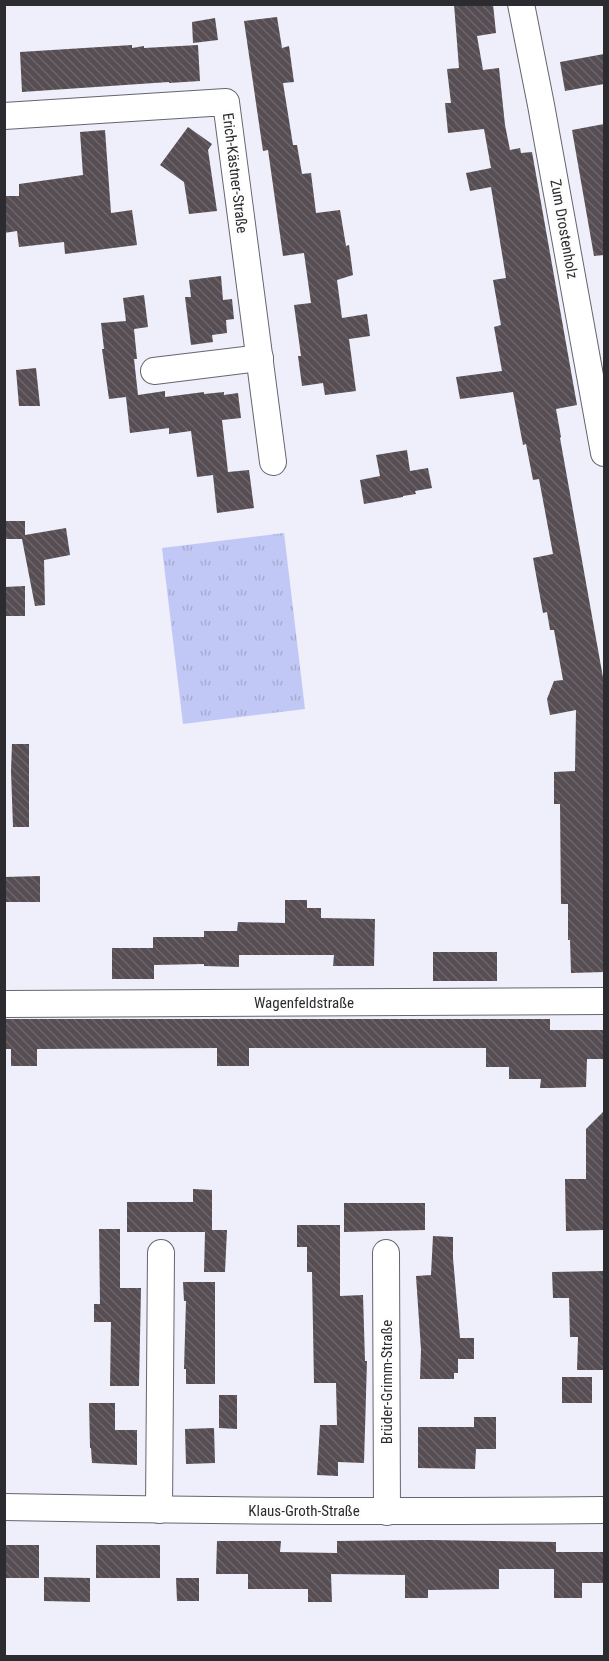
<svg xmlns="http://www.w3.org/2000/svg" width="609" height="1661" font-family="'Roboto Condensed',sans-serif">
<defs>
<pattern id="park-tufts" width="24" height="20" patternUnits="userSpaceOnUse" patternTransform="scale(1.5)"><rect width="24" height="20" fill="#c2c8f6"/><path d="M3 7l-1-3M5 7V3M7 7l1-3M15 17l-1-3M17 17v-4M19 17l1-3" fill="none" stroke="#a7acd3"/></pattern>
<pattern id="building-back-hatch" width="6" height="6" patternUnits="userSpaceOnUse" patternTransform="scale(1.5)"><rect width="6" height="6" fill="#574e54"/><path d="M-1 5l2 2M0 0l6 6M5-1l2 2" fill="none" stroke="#6c656a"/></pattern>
</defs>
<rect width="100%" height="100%" fill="#eeeffa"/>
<polygon fill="url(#park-tufts)" points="284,533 305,709 183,724 162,548"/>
<g fill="url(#building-back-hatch)">
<polygon points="454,4 493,4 496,33 477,36 483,70 499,68 505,125 510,150 520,148 521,153 532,152 577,405 556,409 561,437 560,438 604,683 604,972 571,973 570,940 568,940 568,904 561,904 560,804 554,804 554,772 575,771 576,710 550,715 547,699 554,681 563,680 554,630 550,630 547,612 543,613 533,558 553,554 539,479 533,480 526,444 523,445 513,392 460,399 456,377 502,371 494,327 501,325 493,280 506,278 491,187 470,191 466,173 491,168 484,129 448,133 445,103 451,103 447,69 459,68"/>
<polygon points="277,17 282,48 289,46 294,82 283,83 293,145 297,145 302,174 311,173 316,213 340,210 346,246 349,245 353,275 337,280 342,318 367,314 370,336 349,339 356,391 325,395 323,383 302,386 298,356 301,356 294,305 311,303 304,253 283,256 268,150 263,151 244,21"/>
<polygon points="215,18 218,40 193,43 192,22"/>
<polygon points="132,45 132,48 144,46 144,48 198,45 200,81 169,83 169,82 22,92 20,52"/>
<polygon points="604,54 604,84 565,91 560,62"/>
<polygon points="604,124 604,255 594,256 572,130"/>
<polygon points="188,127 212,144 208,150 217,211 189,214 184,182 160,165"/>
<polygon points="105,130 111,213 132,210 137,245 65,254 64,242 19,247 17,231 4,233 4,196 19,196 19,184 83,175 80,132"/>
<polygon points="221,276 223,300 232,299 234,319 226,320 227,333 212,335 213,342 191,345 185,297 191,297 189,280"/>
<polygon points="144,295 148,327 134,329 137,359 134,359 138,395 165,391 165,397 204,392 204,394 224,392 224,395 238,393 241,418 222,420 228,472 249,470 254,508 217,513 213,475 197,477 191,431 169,434 169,428 130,433 126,397 109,399 102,349 104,349 101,323 126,321 123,298"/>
<polygon points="36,368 40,406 19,406 16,370"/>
<polygon points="407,450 410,471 428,468 432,488 415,491 416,494 403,496 403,497 364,504 360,480 380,476 376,455"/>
<polygon points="4,521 25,521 25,535 66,528 70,555 44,560 45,605 35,606 22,539 4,539"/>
<polygon points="25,586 25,616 4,616 4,587"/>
<polygon points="12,744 29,744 29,827 13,827 11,771"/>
<polygon points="40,876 40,902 4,902 4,877"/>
<polygon points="285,900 307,900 307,908 321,908 321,918 375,919 374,966 333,966 334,955 239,955 239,967 204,966 204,964 154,965 154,979 112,979 112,948 153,948 153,937 204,937 204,931 237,931 238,922 285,923"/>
<rect x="433" y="952" width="64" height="29"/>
<polygon points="4,1019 550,1019 550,1030 604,1030 604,1059 587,1059 586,1087 549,1088 540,1088 541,1079 509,1079 509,1067 486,1067 486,1048 249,1048 249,1066 217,1066 217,1048 37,1049 37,1066 11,1066 11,1049 4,1049"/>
<polygon points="604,1111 604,1230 566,1231 565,1179 586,1179 586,1129"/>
<polygon points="193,1189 212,1190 212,1230 227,1230 225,1272 204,1272 205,1232 127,1232 127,1202 193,1202"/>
<polygon points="344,1203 425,1203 425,1230 344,1232"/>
<polygon points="297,1225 340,1225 340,1296 363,1295 365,1361 367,1361 364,1463 338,1462 338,1476 317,1475 320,1425 337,1425 336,1383 314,1383 312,1272 307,1272 307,1247 297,1247"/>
<polygon points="99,1229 120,1229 120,1288 141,1288 139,1386 110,1386 111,1322 94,1322 94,1304 100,1304"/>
<polygon points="433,1236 453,1237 453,1258 460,1338 474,1338 474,1359 458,1359 458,1373 454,1373 454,1379 420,1379 421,1350 416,1276 431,1275"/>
<polygon points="604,1271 604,1370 577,1370 578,1337 570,1337 569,1298 553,1298 552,1272"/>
<polygon points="183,1282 215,1282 215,1384 186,1384 186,1369 184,1369 186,1301 184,1301"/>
<rect x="562" y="1377" width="30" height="26"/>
<polygon points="219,1395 237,1395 237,1429 219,1428"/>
<polygon points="89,1403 115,1403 115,1430 137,1430 137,1465 92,1463 91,1448 90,1448"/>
<polygon points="474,1417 496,1417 496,1449 476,1449 475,1469 418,1468 418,1427 474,1427"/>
<polygon points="214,1428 215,1463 186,1464 185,1429"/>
<polygon points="429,1540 556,1542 556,1552 604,1552 604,1583 582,1583 582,1598 554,1598 554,1569 499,1569 499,1589 428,1590 428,1598 405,1598 405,1575 331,1574 332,1602 308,1602 308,1589 248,1589 248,1574 216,1574 217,1541 281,1541 280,1552 337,1553 337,1541"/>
<rect x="4" y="1545" width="35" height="33"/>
<rect x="96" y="1545" width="64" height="33"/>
<polygon points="44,1577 90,1578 90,1602 44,1601"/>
<polygon points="176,1578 199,1578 199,1601 177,1601"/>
</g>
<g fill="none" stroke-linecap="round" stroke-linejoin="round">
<defs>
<g id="street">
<polyline points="521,4 541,105 604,453"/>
<polyline points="4,116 226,102 273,462"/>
<polyline points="154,371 260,358"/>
<polyline points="4,1004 604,1001"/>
<polyline points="386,1253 387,1512"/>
<path d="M4,1507c201,4 400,5 600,3"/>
<polyline points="159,1510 161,1253"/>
</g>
</defs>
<use href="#street" stroke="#64656e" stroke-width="28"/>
<use href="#street" stroke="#fff" stroke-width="26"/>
</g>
<g text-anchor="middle" stroke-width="6" stroke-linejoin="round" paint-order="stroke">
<g font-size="15" fill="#2c2c30" stroke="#fdfdfd">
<text transform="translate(235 173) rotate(83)" y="5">Erich-Kästner-Straße</text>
<text transform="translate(564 229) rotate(80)" y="5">Zum Drostenholz</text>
<text x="304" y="1008">Wagenfeldstraße</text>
<text transform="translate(387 1382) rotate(-90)" y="5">Brüder-Grimm-Straße</text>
<text x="304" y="1516">Klaus-Groth-Straße</text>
</g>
</g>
<rect width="609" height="1661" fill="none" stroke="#2c2c30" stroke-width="12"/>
</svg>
